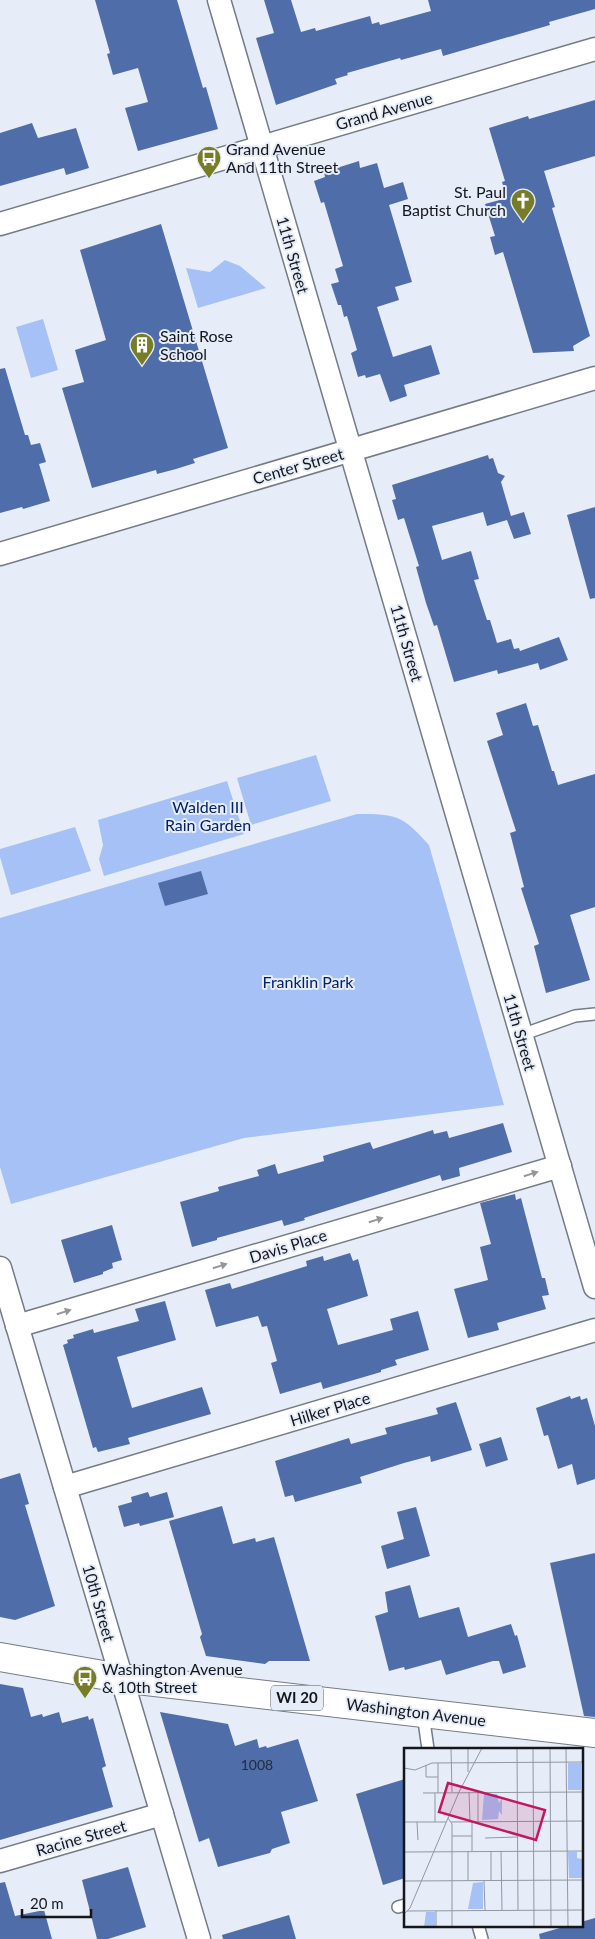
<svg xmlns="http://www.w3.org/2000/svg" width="595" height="1939" font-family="Lato,sans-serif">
<rect width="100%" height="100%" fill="#e6edf9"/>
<g fill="#a6c1f5">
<polygon points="225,260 240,266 266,288 198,308 186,268 210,272"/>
<polygon points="43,319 58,370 31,378 16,327"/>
<polygon points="316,755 331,801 251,825 237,778"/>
<polygon points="227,781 244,834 104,876 99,859 103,845 98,820"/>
<path d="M357,814c40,0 45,1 72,31l75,260 -260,33 -233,66 -11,-37v-249z"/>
<polygon points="75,827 91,871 11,895 0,857 0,849"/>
</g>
<g fill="#4f6da8">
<polygon points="95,0 177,0 203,88 206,87 218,129 138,151 125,108 148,102 138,68 113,75 107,54 110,53"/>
<polygon points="264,0 291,0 301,32 315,28 316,31 370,16 372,24 379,22 380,25 431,11 428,0 595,0 595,9 549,22 550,25 443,56 441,49 401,60 400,58 347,73 348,75 335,79 337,84 276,105 256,38 274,33"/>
<polygon points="595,100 595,156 544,171 555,207 552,208 590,336 573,346 574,351 533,353 503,252 495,255 490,237 495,236 485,204 507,198 502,182 505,181 489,128 528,116 529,119"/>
<polygon points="32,123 38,138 76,128 89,168 66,175 64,168 0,186 0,133"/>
<polygon points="359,161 360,168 377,163 384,188 403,182 408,199 389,205 412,282 395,287 399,300 377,307 393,357 431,345 440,374 404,385 407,396 390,402 380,374 366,378 365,375 358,377 351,353 357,350 347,316 344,317 341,305 338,305 331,284 339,282 335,269 343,266 324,202 321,203 314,181 325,177 324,172"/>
<polygon points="161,224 228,448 193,459 195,463 176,469 157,474 156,470 92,488 62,388 84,382 75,350 106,340 80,250"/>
<polygon points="5,368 25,435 28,435 31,445 40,443 46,462 39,464 50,501 23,509 22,507 0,513 0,369"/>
<polygon points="488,455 489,459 493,458 498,473 505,476 501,482 511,516 524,512 531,534 514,539 507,520 487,526 483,512 432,526 442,560 471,551 479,579 474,580 487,620 490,620 497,643 511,639 514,649 519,648 520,651 559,637 568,660 540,670 538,663 498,674 497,670 454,682 437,625 434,626 426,603 416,567 419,566 404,518 398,520 392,500 396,499 392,485"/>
<polygon points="595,507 595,598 590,599 567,515"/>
<polygon points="526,703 533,726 538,725 552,771 554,771 558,785 595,774 595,907 570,915 590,980 546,993 534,946 539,944 521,888 524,887 510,833 516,831 487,741 503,735 496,713"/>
<polygon points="201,871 208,894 165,906 158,883"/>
<polygon points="503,1123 512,1152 459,1168 460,1176 442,1181 440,1175 304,1218 305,1220 284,1226 282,1220 217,1238 217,1240 192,1247 180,1202 219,1191 218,1187 259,1176 257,1170 275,1164 278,1174 324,1161 323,1156 370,1142 373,1149 433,1130 434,1134 447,1131 449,1138"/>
<polygon points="515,1194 516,1200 521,1198 542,1278 545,1278 549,1295 542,1296 546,1309 497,1323 499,1330 468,1338 454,1289 488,1280 480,1247 491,1244 480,1203"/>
<polygon points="112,1225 122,1260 112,1263 113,1268 103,1272 103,1274 74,1283 61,1240"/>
<polygon points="350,1253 353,1261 358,1259 368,1296 327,1309 338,1345 393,1330 390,1319 418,1311 429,1350 395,1360 397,1365 381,1370 381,1372 323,1389 321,1382 280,1394 271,1363 277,1361 267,1326 262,1327 258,1316 216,1327 205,1290 230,1283 232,1289 307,1266 306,1261 323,1256 324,1261"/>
<polygon points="165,1301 176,1340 117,1357 132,1408 202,1387 211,1414 128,1438 130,1444 98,1452 96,1447 93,1448 63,1345 68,1343 67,1340 74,1338 73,1335 93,1329 94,1333 139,1321 135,1309"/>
<polygon points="570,1396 571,1399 580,1396 581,1400 587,1398 595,1426 595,1479 577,1485 572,1464 558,1469 548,1435 544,1436 536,1408"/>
<polygon points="456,1402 472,1450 431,1462 430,1456 404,1463 360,1477 362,1483 295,1502 293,1495 285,1497 275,1461 349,1438 351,1444 387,1434 385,1428 438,1414 436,1408"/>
<polygon points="501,1437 508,1460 486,1467 479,1444"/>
<polygon points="20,1473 29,1504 25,1505 55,1606 15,1620 0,1617 0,1479"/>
<polygon points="148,1492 150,1497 167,1492 174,1517 140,1526 139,1523 124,1527 118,1506 132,1502 131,1497"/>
<polygon points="222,1506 233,1544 255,1538 256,1542 274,1537 310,1661 269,1661 265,1664 206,1656 200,1637 202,1634 169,1521"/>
<polygon points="416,1507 430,1556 387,1569 381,1546 404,1539 397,1512"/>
<polygon points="595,1553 595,1717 584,1716 550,1563"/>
<polygon points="410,1585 419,1618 459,1607 468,1637 511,1624 515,1636 517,1635 526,1667 503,1674 499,1661 493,1661 446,1675 441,1660 405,1670 404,1667 389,1671 375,1616 388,1612 385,1592"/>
<polygon points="0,1684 23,1688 31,1717 42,1714 43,1717 59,1712 62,1723 88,1716 89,1720 93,1718 106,1766 102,1768 113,1807 0,1840"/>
<polygon points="160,1712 228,1724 235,1746 257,1739 259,1748 266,1746 267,1748 298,1739 318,1801 281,1812 290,1843 272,1849 270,1853 218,1867 209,1838 199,1842"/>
<polygon points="405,1779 405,1878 383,1885 356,1794"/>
<polygon points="128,1867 146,1927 108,1939 97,1939 82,1880"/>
<polygon points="5,1882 15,1916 44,1910 52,1939 0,1939 0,1883"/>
<polygon points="289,1915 296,1939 223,1939 222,1935"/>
<polygon points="595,1918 595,1939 540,1939 539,1934 570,1925 581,1925 581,1922"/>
</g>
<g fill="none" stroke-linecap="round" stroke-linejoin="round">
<defs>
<g id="service">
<polyline points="521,1035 575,1016 595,1014"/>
<polyline points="423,1714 428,1749"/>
<polyline points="398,1907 405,1905"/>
<polyline points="478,1925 482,1939"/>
</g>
<g id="minor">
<polyline points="219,0 595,1287"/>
<polyline points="0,224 595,49"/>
<polyline points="0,554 595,378"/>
<polyline points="0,1268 199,1939"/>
<polyline points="17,1326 560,1166"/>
<polyline points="65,1487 595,1330"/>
<polyline points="0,1861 162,1814"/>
</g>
<polyline id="primary" points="0,1657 120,1678 595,1733"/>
</defs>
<use href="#service" stroke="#757b85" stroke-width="14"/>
<use href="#minor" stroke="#757b85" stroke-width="25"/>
<use href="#primary" stroke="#757b85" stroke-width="30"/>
<use href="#service" stroke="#fff" stroke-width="11"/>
<use href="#minor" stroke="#fff" stroke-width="22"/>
<use href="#primary" stroke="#fff" stroke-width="28"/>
</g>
<defs><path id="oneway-solid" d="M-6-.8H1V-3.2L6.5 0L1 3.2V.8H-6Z" transform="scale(1.25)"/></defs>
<g fill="#959698">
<use href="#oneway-solid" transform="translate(531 1174) rotate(-17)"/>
<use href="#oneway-solid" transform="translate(376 1220) rotate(-17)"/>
<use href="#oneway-solid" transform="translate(220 1266) rotate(-17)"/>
<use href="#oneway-solid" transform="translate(64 1312) rotate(-17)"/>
</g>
<defs>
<symbol id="bus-pin" viewBox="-11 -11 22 30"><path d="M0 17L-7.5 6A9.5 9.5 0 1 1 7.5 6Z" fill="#777d27" stroke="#e6edf9"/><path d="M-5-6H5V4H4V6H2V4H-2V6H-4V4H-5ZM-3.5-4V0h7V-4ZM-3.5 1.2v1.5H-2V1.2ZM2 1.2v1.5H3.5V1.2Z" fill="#fff"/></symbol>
<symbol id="church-pin" viewBox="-11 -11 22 30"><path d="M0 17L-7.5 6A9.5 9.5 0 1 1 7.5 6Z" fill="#777d27" stroke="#e6edf9"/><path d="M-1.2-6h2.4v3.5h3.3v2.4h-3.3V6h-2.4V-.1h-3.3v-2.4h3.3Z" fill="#fff"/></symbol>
<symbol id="building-pin" viewBox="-11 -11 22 30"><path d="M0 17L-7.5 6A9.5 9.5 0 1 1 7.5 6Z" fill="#777d27" stroke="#e6edf9"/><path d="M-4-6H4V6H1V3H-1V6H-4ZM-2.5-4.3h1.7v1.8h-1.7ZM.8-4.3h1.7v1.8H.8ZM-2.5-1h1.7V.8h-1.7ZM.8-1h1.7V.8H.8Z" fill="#fff"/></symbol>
</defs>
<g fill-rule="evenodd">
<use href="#bus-pin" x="195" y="144" width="28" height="38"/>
<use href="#church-pin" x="509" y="187" width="28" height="38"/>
<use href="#building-pin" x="128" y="331" width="28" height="38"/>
<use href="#bus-pin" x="71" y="1664" width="28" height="38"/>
</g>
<g text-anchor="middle" stroke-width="4" stroke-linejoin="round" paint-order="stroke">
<g font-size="14" fill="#232c3e">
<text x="257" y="1770">1008</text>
</g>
<rect fill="#e6edf9" stroke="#53565e" stroke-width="1" x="271" y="1685.5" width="52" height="25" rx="4"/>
<g font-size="15" font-weight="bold" fill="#14161b">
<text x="297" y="1703">WI 20</text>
</g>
<g font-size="16" fill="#14161b" stroke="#e6edf9">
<text transform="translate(384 111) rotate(-16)" y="6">Grand Avenue</text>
<text transform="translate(293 255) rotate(74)" y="6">11th Street</text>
<text transform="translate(298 466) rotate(-16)" y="6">Center Street</text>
<text transform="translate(407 643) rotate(74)" y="6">11th Street</text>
<text transform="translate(520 1032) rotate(74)" y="6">11th Street</text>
<text transform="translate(288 1246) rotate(-17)" y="6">Davis Place</text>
<text transform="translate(330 1409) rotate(-17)" y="6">Hilker Place</text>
<text transform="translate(99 1603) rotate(74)" y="6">10th Street</text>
<text transform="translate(416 1712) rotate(7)" y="6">Washington Avenue</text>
<text transform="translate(81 1838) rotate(-16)" y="6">Racine Street</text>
</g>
<g font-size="16" fill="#14161b" stroke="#e6edf9" text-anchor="start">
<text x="226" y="155">Grand Avenue<tspan x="226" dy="18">And 11th Street</tspan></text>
<text x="506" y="198" text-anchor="end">St. Paul<tspan x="506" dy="18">Baptist Church</tspan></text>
<text x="160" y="342">Saint Rose<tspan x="160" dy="18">School</tspan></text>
<text x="102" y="1675">Washington Avenue<tspan x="102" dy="18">&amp; 10th Street</tspan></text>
</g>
<g font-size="16" fill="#032068" stroke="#e6edf9">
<text x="208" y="813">Walden III<tspan x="208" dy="18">Rain Garden</tspan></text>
<text x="308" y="988">Franklin Park</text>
</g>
</g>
<g transform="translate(404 1748)">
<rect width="179" height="179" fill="#e6edf9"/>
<path d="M164,15h13v27h-13zM80,46h13l2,9 3,-5v17l-3,-4 -1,8 -16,1zM164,104h9v6l5,1v19h-13zM79,134v27h-15l5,-26zM22,164h9v15h-11z" fill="#a6c1f5"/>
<path fill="none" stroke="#9297a0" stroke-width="1" d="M47,0l1,44M64,0v24M113,0l1,162M129,0l1,179M146,0l1,179M162,0l2,179M34,15v30M22,17v12h12M0,20l11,2 17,-7 151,-1M65,44l1,30M74,44v30M19,45l160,-1M44,70l4,6v103M0,74h42M13,74l1,18M31,74v-29M47,74l132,-1M68,74v29M48,88h20M81,90l32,-1M64,103v30M87,103v30M97,103l1,59M0,104l179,-1M0,133l179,-1M80,133l1,29M3,163l176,-1M32,163v16M0,166l6,-6 49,-116 23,-44"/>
<path fill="#c2185b" fill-opacity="0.15" stroke="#c2185b" stroke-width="2.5" d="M44,35l97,27 -9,30 -97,-28z"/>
<rect width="179" height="179" fill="none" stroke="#14161b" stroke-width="2.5"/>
</g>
<path d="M22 1909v8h69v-8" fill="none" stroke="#14161b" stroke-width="2.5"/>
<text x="30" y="1909" font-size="15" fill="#14161b" stroke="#e6edf9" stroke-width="4" paint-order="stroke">20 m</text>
</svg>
